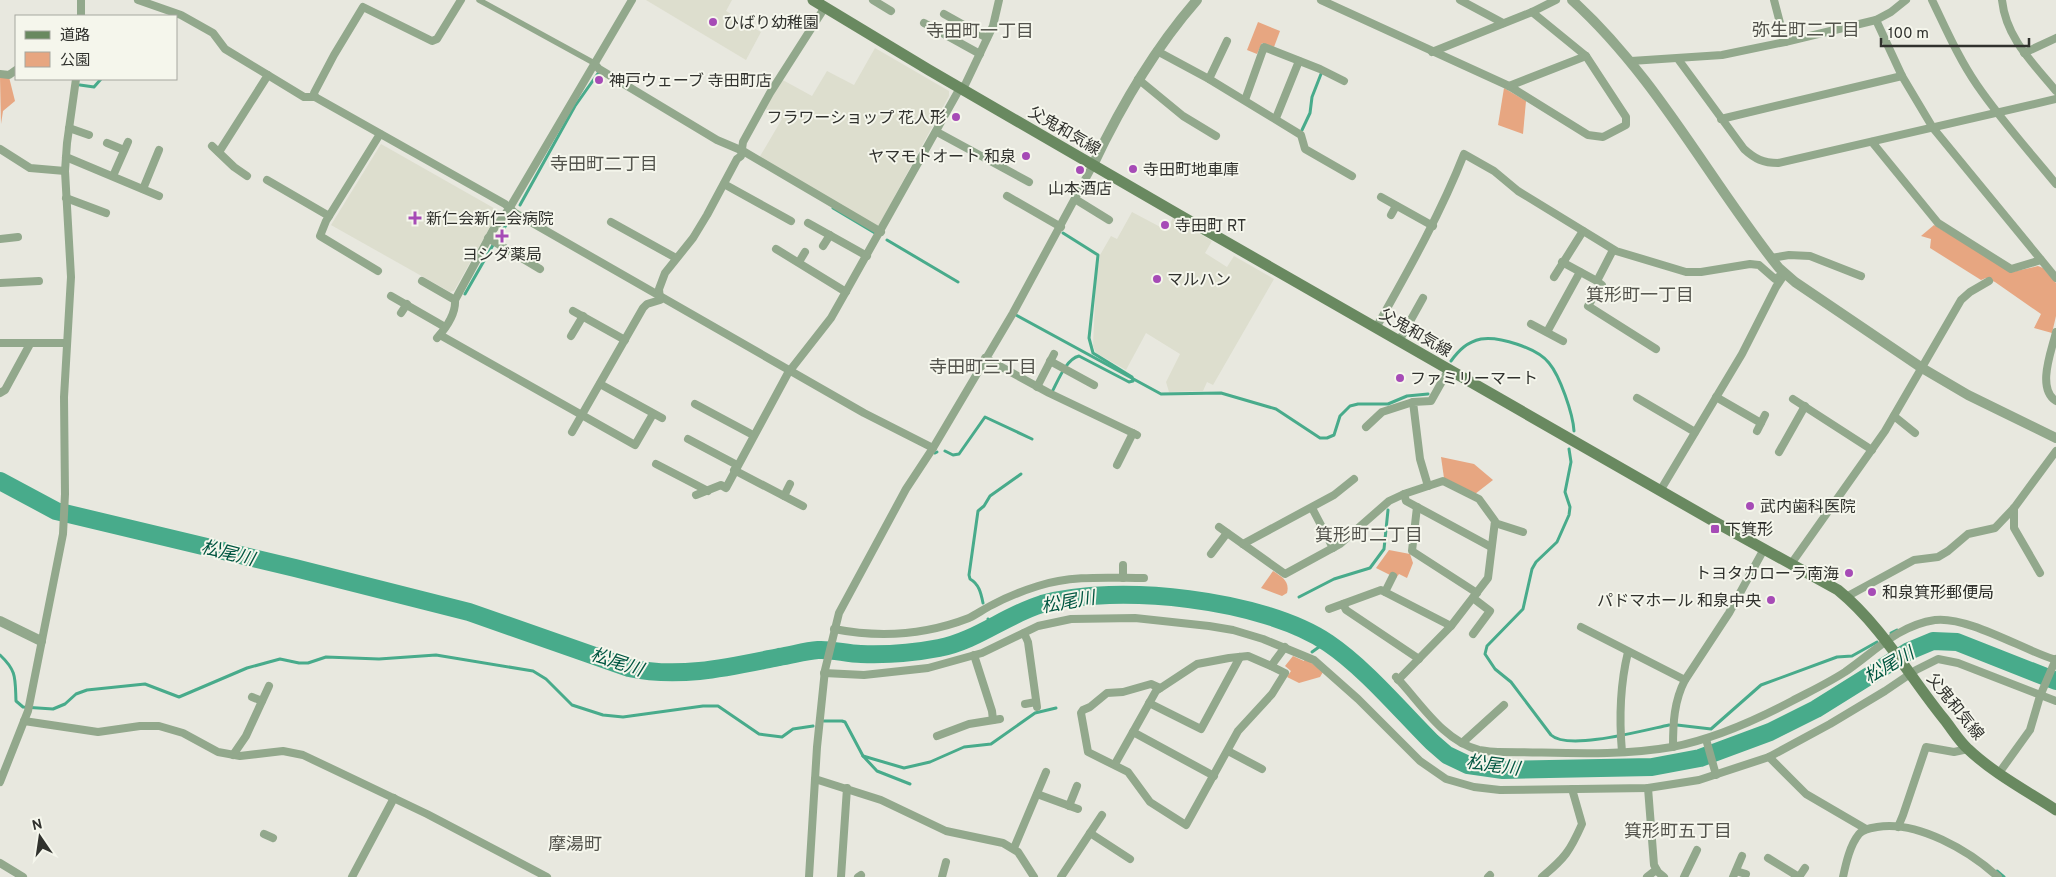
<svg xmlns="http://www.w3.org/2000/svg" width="2056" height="877" font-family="Overpass,'Noto Sans JP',sans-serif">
<rect width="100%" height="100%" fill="#e8e8df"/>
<g fill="#dddece">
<polygon points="646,0 732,0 726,11 761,32 746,60"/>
<polygon points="875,48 949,91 949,96 878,227 759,158 782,119 764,108 781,79 812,96 827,71 854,85"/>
<polygon points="381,144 499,211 454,291 450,292 331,225"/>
<polygon points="1132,212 1166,230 1173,218 1212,241 1205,253 1227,267 1234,256 1274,279 1213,385 1207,382 1203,391 1169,392 1166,382 1180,354 1146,333 1126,370 1096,353 1093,346 1096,278 1100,255 1111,236 1117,239"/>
</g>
<g fill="#e7a681">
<polygon points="1258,22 1280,31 1274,47 1262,43 1257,54 1247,50"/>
<polygon points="0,77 9,77 15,101 3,111 1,124"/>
<polygon points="1504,88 1526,101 1523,134 1498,125"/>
<polygon points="1934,225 2012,272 2038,266 2043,268 2056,283 2056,316 2052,333 2034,328 2041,314 1995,282 1986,278 1981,280 1930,248 1931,239 1921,236"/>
<polygon points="1441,457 1474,464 1493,480 1475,494 1444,478"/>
<polygon points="1389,550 1410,554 1413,563 1407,578 1399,574 1396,578 1376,568"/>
<path d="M1273,571c9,6 17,10 14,22l-5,3 -21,-8z"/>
<polygon points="1293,656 1304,661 1305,658 1323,672 1320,677 1299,683 1287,677 1291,671 1285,666"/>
</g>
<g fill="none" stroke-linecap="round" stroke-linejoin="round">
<g stroke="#48ab8b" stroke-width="3">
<polyline points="80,85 94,87 101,79"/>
<polyline points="1302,130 1310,113 1312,97 1321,74"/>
<polyline points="520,205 575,106 599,72 600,73"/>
<polyline points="833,208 875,233"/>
<polyline points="512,216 522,221"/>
<polyline points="1063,233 1098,255 1089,338 1093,353 1132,377 1133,380"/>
<polyline points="887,240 958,282"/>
<polyline points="465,294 497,238 509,221 520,220"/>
<polyline points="1016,315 1161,394 1221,393 1276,409 1320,438 1327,438 1334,435 1340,416 1350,406 1358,404 1388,404 1407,396 1428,394"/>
<path d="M1451,361c8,-11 16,-19 30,-22 18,-3 56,9 68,24 11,13 24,51 25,68"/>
<path d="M1052,392c6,-11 14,-33 27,-36l50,26 4,-1"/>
<path d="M1569,449l2,13 -6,30 5,15 -1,8 -12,27 -21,20 -4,7 -9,40 -36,37 -2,8 10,15 16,13 40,53c17,16 94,-5 118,-10"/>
<polyline points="945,451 953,455 959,454 985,417 1032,439"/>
<polyline points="935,453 937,452"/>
<polyline points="1299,597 1334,579 1370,568 1384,549 1388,510"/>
<path d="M983,603c-2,-10 -4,-19 -13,-24l-1,-4 9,-64 6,-5 6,-10 31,-22"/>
<polyline points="988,619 991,628"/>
<polyline points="1891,633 1897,630"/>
<polyline points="1312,652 1326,642"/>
<path d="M0,655c17,16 15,23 16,46l7,6 30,2 12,-5 11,-10 11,-4 58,-6 34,13 68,-29 33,-9 19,4h9l18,-6 53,2 57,-4 97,16 13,8 26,26 31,10 20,2 80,-11h15l41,28 23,3 11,-8 20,-3"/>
<polyline points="824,721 842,721 845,722 863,756 877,771 910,784"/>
<polyline points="1677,725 1711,729 1761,685 1837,657 1852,656 1877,642"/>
<polyline points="863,756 904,768 930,762 964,747 991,744 1035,713 1056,708"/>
<polyline points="1997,871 2004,877"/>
</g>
<path stroke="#48ab8b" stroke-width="18" d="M0,481l56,30 239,57 174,44 160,56c51,11 101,-1 150,-11 13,-2 26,-6 39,-7 14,-1 29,4 43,4 26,1 52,-1 78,-6 37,-7 67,-33 103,-44 75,-21 221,-5 286,39 37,25 72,67 104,99l15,13 21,10 35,5 149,-3 48,-9 70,-26 46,-23 93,-58 24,-10 24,1 99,39"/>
<polyline stroke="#92a88c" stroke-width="5.5" points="479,0 594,63"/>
<g stroke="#92a88c" stroke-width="8">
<polyline points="81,0 81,16"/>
<polyline points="138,0 181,15 213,33 225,49 304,97 315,97 505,204 515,213 864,413 933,448"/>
<polyline points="873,0 891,11"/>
<polyline points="1321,0 1509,86 1588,135 1603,137 1626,125 1626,117 1586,56 1532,12"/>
<polyline points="1460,0 1503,23"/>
<polyline points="1774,0 1785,42"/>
<path d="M1932,0c14,29 27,59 45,85 24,35 52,66 79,99"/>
<path d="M2002,0c4,38 31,63 54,91"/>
<polyline points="944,14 987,38"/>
<polyline points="1876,20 1902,76 1933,128 2056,278"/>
<polyline points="924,23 980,54"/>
<polyline points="1157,51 1209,79 1301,135 1305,149 1352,176"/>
<polyline points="1432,52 1532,12 1556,0"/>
<polyline points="2024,53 2056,38"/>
<path d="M1678,59l66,90c11,10 19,14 34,14l278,-64"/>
<polyline points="1631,61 1722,55 1785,42 1876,20 1891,12 1906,0"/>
<polyline points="594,63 599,69 717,140 743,151 881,232"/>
<polyline points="0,74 9,75 16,70"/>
<polyline points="1138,79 1183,116 1216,136"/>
<polyline points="1209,79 1227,41"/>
<polyline points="1509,86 1586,56"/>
<polyline points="315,97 314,93 334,55 363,7 432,41 437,39 461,0"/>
<polyline points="1245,100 1264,47 1320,69 1344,81"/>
<polyline points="1276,118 1299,61"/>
<polyline points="1721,119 1902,76"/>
<polyline points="69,128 89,135"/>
<polyline points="937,132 1029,182"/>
<polyline points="1872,142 1938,223 2011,269 2041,260"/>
<polyline points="107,143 124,150"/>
<polyline points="212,146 234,167 247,176"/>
<polyline points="0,149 30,168 65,171"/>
<polyline points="219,152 268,75"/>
<polyline points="66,157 159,196"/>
<polyline points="113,176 128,142"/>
<polyline points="267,180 329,216"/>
<polyline points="724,184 791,221"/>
<polyline points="143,189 159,150"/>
<polyline points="1007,196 1061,227"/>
<polyline points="1381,197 1433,226"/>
<polyline points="66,198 106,213"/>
<polyline points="1075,199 1109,220"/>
<polyline points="1391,215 1396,206"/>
<polyline points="611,222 676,258"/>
<polyline points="808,223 867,256"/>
<polyline points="488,238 540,269"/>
<polyline points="0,239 18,237"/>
<polyline points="823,246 830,235"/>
<polyline points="776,249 846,292"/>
<polyline points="1613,250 1597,281 1602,285 1600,291 1596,293 1588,306 1656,349"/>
<polyline points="1771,258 1789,255 1810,256 1861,276"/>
<polyline points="799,262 805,252"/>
<polyline points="1562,262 1597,281"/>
<polyline points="378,271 320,236 326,221 380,134"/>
<polyline points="1554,277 1583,231"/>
<polyline points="422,281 455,300"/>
<polyline points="0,283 39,281"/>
<polyline points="391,296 445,327"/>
<polyline points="573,311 625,340"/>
<polyline points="401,313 407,304"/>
<polyline points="1531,324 1563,341"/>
<path d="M1376,328c32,-57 64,-113 88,-174l30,17 24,20 98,60 70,21h15l49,-8 9,1 16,14 10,-6"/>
<polyline points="1547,332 1580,272"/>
<path d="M2056,332c-4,18 -20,56 0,69"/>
<polyline points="440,335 635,445 653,414"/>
<polyline points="571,336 583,316"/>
<path d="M437,338c9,-10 19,-25 18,-38l38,-70 16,-21 123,-209"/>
<polyline points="1399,341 1423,298"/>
<polyline points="0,343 67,343"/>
<polyline points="985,358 1049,393 1137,435"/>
<polyline points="1050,361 1094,385"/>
<polyline points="600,384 662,418"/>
<polyline points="1037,387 1054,354"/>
<polyline points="0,393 5,390 30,344"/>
<polyline points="1716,397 1761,423"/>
<polyline points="1637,398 1695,432"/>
<polyline points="1793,399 1872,450"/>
<polyline points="695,404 753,435"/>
<polyline points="1894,416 1915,433"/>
<polyline points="1366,427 1382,412 1413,402"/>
<polyline points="1757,431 1765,415"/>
<polyline points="572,432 643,308 647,304 660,300 659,289 665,273 693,238 707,215 737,159 741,156 743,142 770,93 825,7"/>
<polyline points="688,439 737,465"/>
<polyline points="1779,452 1805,406"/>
<polyline points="656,464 708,491"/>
<polyline points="1117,465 1133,433"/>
<polyline points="734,470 803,506"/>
<polyline points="1660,491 1742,354 1776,287 1784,275"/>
<polyline points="1404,494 1406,501 1491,547"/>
<polyline points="696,495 721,485 726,488 788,373 831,318 848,288 960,88 965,85 993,26 999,0"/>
<polyline points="784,496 790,484"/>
<polyline points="1417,507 1412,551 1477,593"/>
<polyline points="1312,508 1333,548"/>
<polyline points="2014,508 2014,528 2040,573"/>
<polyline points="1495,523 1523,532"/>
<polyline points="1219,527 1285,574 1340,544 1389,501 1404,494 1428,486 1420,459 1413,402 1431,401 1449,369"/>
<polyline points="1243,544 1334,495 1354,479"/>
<polyline points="1211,554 1227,533"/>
<polyline points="1791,564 1885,431 1961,300 1970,292 1989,281"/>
<polyline points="1123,578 1123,565"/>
<polyline points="1385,592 1393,576"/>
<polyline points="1846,597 1914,560 1938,557 1948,551 1968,534 1995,528 2014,508 2056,451"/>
<polyline points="1343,604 1346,610 1419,659"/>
<polyline points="1329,609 1381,590 1451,626"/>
<polyline points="1581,627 1685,680 1729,613 1764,549"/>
<path d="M834,629c46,9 91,6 135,-11 8,-4 15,-9 23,-13 15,-8 30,-14 46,-19 35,-11 70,-8 106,-8"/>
<polyline points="1024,633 1028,642 1037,707"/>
<polyline points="1473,634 1490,611 1473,598"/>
<polyline points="974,655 992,711 993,720"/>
<polyline points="824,673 864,675 928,668 982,653 1038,626 1071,619 1135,618 1209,626 1233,630 1263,639 1314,660 1358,699 1420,761 1446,779 1474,787 1500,790 1648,788 1699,780 1769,757 1830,724 1885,691 1916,670 1938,659 1958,663 2056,701"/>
<path d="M1396,677c24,25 47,64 83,73 6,1 13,2 19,2 58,0 117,5 174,-5 42,-8 82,-26 120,-46 17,-9 36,-18 53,-29 29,-20 54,-47 90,-52 33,-4 88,30 121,40"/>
<polyline points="1398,680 1451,626 1488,578 1495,521 1479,499 1443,481 1428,486"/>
<polyline points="1160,688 1151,684 1123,692 1107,693 1090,707 1083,710 1081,713 1088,752 1128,772 1150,802 1186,825 1238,731 1272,694 1285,673 1271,666 1285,647"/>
<polyline points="252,697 262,701"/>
<polyline points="1149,703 1201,729 1240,657"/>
<polyline points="1025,704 1036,702"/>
<polyline points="24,721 98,732 140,726 159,726 183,733 218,752 240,756 283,751 303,755 427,814 547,877"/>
<polyline points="937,736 969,724 1000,719"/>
<polyline points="1706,739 1716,775"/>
<polyline points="1462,743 1504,705"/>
<path d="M1673,747c0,-24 1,-46 12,-67"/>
<polyline points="1228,751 1262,769"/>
<path d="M1622,752c-3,-34 -2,-67 6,-100"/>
<polyline points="233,755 246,736 269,686"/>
<polyline points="1769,757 1806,794 1866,829"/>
<polyline points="1115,764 1133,732"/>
<polyline points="1999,773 2030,730 2040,696 2056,659"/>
<polyline points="1214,776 1133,732 1156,691 1197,664 1229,658 1248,656 1271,666"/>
<polyline points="815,779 881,800 946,831 1003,843 1018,852 1034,877"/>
<polyline points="0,782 28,711 63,534 65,494 64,397 71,277 65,171 67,143 76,79"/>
<polyline points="1648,788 1654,865 1658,872 1664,877"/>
<polyline points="1037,794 1078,809"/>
<polyline points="1069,806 1077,786"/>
<polyline points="1898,827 1903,815 1926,747 1954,752 1968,749"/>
<polyline points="1090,833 1130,859"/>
<polyline points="264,834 273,838"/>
<polyline points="1014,848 1046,772"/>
<polyline points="1768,858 1799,877"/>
<polyline points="0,863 23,877"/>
<polyline points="1736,871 1746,874"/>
<polyline points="352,877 394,798"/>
<polyline points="809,877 817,747 825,670 839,613 906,489 933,448 1013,313 1093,165"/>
<polyline points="841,877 847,788"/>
<polyline points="858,877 861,875"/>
<polyline points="942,877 946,862"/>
<polyline points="1061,877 1102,815"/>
<polyline points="1488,877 1490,875"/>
<path d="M1542,877c23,-19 28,-26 40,-53l-10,-35"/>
<polyline points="1647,877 1656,870"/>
<polyline points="1684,877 1697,850"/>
<polyline points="1733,877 1742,856"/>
<polyline points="1799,877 1805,868"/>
<path d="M1843,877c3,-14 7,-32 16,-43 4,-5 12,-6 18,-7 40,-7 93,24 121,50"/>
</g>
<g stroke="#92a88c" stroke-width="10">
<path d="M1572,0c84,76 137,180 207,268l16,14 127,86 46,27 88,43"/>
<path d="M1093,165c28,-59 61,-116 104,-165"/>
<polyline points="0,621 41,641"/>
</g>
<path stroke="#698960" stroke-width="11" d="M813,0l116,70 252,146 534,306 123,68c44,36 71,86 106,129 8,10 15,22 24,30 25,24 59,42 88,61"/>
</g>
<g fill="#a64bb6" stroke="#f5f6ec" stroke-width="2">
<circle cx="713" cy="22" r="5"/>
<circle cx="599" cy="80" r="5"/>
<circle cx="956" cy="117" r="5"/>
<circle cx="1026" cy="156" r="5"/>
<circle cx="1133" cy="169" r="5"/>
<circle cx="1080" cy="170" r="5"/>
<path d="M412.5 210.5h5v5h5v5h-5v5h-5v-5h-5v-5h5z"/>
<circle cx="1165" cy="225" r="5"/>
<path d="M499.5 228.5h5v5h5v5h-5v5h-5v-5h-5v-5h5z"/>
<circle cx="1157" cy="279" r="5"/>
<circle cx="1400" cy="378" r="5"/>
<circle cx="1750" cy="506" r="5"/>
<rect x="1710" y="524" width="10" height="10" rx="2.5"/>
<circle cx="1849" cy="573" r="5"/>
<circle cx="1872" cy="592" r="5"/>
<circle cx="1771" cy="600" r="5"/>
</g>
<g text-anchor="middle" stroke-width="4" stroke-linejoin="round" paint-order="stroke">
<g font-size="16" fill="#30312d" stroke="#f5f6ec" text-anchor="start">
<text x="723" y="28">ひばり幼稚園</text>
<text x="609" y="86">神戸ウェーブ 寺田町店</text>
<text x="946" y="123" text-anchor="end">フラワーショップ 花人形</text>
<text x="1016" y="162" text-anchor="end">ヤマモトオート 和泉</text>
<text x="1143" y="175">寺田町地車庫</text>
<text x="1080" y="194" text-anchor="middle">山本酒店</text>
<text x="426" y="224">新仁会新仁会病院</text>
<text x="1175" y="231">寺田町 RT</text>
<text x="502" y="260" text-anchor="middle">ヨシダ薬局</text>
<text x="1167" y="285">マルハン</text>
<text x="1410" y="384">ファミリーマート</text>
<text x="1760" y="512">武内歯科医院</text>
<text x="1725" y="535">下箕形</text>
<text x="1839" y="579" text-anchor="end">トヨタカローラ南海</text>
<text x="1882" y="598">和泉箕形郵便局</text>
<text x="1761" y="606" text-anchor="end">パドマホール 和泉中央</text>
</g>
<g font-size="16" fill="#30312d" stroke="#f5f6ec">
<text transform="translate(1065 130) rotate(30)" y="6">父鬼和気線</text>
<text transform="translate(1416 332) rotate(30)" y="6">父鬼和気線</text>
<text transform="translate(1956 706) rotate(51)" y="6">父鬼和気線</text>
</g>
<g font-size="18" fill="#54544d" stroke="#f5f6ec">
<text x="1806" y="36">弥生町二丁目</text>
<text x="980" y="37">寺田町一丁目</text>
<text x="604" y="170">寺田町二丁目</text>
<text x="1640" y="301">箕形町一丁目</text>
<text x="983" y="373">寺田町三丁目</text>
<text x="1369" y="541">箕形町二丁目</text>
<text x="1678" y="837">箕形町五丁目</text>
<text x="575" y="850">摩湯町</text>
</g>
<g font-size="18" font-style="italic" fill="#005641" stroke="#f5f6ec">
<text transform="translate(228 553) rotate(14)" y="6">松尾川</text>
<text transform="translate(1068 602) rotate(-10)" y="6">松尾川</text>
<text transform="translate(617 662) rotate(18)" y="6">松尾川</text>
<text transform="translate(1889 665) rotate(-30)" y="6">松尾川</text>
<text transform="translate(1493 765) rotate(8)" y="6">松尾川</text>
</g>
</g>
<rect x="15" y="15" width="162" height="65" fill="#f5f6ec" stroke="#a6a7a0"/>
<rect x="25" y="31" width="25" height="8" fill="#698960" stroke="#a6a7a0"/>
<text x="60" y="40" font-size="15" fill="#30312d">道路</text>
<rect x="25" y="52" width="25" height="15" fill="#e7a681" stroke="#a6a7a0"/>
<text x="60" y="65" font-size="15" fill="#30312d">公園</text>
<g transform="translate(40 837) rotate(347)" stroke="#f5f6ec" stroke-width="4" paint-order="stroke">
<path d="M0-4L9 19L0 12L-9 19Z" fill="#30312d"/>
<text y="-8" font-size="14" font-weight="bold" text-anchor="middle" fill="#30312d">N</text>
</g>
<path d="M1881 38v8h148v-8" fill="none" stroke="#30312d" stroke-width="2.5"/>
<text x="1888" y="38" font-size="15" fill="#30312d" stroke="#f5f6ec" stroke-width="4" paint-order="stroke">100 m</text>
</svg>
